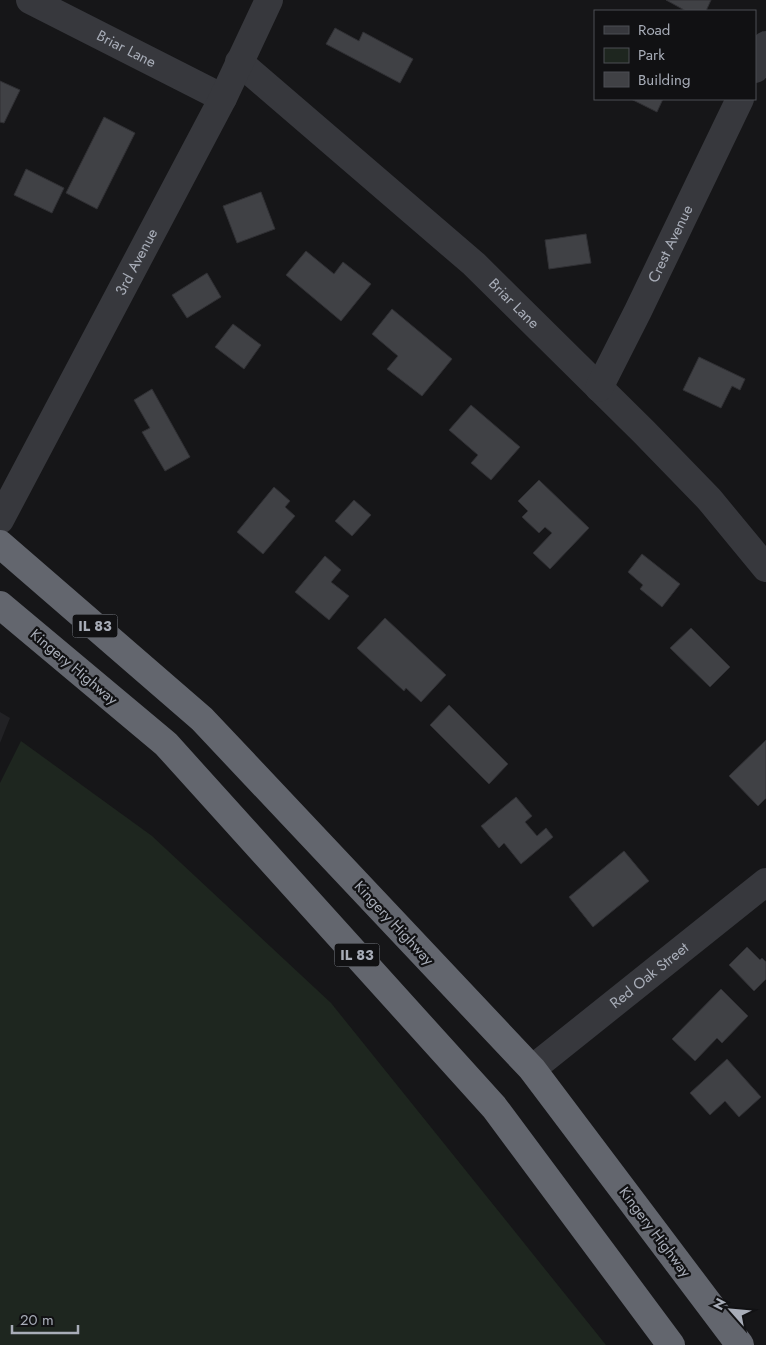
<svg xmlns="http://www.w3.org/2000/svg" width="766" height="1345" font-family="Jost,sans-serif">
<rect width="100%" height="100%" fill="#161618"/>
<polygon fill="#222225" points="0,712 10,718 0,743"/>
<polygon fill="#1e261f" points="21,741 152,836 331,1003 606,1345 0,1345 0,783"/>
<g fill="#404145" stroke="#303034">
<polygon points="666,0 711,0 706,11 686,11"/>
<polygon points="335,28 359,41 363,32 413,59 400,83 326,44"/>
<polygon points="0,81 20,90 4,123 0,122"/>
<polygon points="631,99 663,99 657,112"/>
<polygon points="104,117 135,133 97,209 66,193"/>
<polygon points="26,169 64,188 52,213 14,195"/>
<polygon points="261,192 275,229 237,243 223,206"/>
<polygon points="586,234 591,263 549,269 545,240"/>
<polygon points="306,251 334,274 343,262 371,284 341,321 286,275"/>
<polygon points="207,273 221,297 187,318 172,295"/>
<polygon points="392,309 452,359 422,396 387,369 398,356 372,334"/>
<polygon points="233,324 261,345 244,369 215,347"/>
<polygon points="699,357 745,379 740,390 732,386 721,408 683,390"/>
<polygon points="152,389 190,457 165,471 142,432 150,428 134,400"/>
<polygon points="471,405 520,447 491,480 471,463 478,455 449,430"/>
<polygon points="539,480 589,528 550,569 533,553 552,533 545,527 539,533 522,517 528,511 518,501"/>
<polygon points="274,487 290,501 285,507 295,516 263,554 237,532"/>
<polygon points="354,500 371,515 352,536 335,521"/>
<polygon points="642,554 680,584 662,607 640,589 643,585 628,572"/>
<polygon points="325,556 341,570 331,582 349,596 329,620 295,592"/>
<polygon points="385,618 446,675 421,702 406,688 404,691 357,648"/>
<polygon points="691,628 730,667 710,687 670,648"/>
<polygon points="449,705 508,764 489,784 430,725"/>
<polygon points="766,740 766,798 758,806 729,776"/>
<polygon points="516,797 532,816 525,822 537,836 546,828 553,837 521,864 504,843 499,848 481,826"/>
<polygon points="624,851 649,881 593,927 569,897"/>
<polygon points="747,947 760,960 762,958 766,962 766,979 754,991 729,965"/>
<polygon points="721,989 748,1016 722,1043 717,1038 695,1061 672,1039"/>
<polygon points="727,1059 761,1097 739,1117 725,1101 710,1115 690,1093"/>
</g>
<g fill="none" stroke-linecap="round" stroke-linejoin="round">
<g stroke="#37383d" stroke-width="28">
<path id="s1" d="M30,0l193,98"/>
<path id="s2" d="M239,62l235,202 170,168 65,67 57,69"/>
<polyline points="755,69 766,45"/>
<path id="s3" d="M599,388l39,-77 102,-212"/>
<path id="s4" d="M0,520l223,-422 46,-98"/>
<path id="s5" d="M532,1069l234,-187"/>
</g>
<g stroke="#63666e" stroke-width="28">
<polyline points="0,544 202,719 532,1069 740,1345"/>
<polyline points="0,605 166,744 494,1107 671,1345"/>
</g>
</g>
<g text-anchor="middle" stroke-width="4.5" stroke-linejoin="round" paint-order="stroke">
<g fill="#111113" stroke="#7b7e86" stroke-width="1">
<rect x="72.5" y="614.5" width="45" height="23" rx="4"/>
<rect x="334.5" y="943.5" width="45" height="23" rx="4"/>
</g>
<g font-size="14" font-weight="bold" fill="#a8adb8">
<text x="95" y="631">IL 83</text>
<text x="357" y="960">IL 83</text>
</g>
<g font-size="15" fill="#a8adb8" stroke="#111113">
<text dy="5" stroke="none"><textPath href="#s1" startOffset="108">Briar Lane</textPath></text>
<text dy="5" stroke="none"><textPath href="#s3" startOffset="161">Crest Avenue</textPath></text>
<text dy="5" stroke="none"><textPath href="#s4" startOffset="292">3rd Avenue</textPath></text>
<text dy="5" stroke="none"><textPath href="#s2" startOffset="366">Briar Lane</textPath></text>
<text transform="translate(74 667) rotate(40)" y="5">Kingery Highway</text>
<text transform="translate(394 923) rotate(47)" y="5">Kingery Highway</text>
<text dy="5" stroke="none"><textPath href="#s5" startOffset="150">Red Oak Street</textPath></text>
<text transform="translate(655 1232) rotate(53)" y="5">Kingery Highway</text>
</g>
</g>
<rect x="594" y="10" width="162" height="90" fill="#111113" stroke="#4d4f55"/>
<rect x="604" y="26" width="25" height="8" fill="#37383d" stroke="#4d4f55"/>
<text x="638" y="35" font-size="15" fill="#a8adb8">Road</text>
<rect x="604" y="48" width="25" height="15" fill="#1e261f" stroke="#4d4f55"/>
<text x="638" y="60" font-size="15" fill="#a8adb8">Park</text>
<rect x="604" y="72" width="25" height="15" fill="#404145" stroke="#4d4f55"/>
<text x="638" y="85" font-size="15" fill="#a8adb8">Building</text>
<g transform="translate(731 1310) rotate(297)" stroke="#111113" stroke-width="4" paint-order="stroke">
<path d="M0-4L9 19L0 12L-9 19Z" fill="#a8adb8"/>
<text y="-8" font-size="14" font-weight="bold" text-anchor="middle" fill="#a8adb8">N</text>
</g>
<path d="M12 1325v8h66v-8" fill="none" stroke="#a8adb8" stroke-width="2.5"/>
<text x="20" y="1325" font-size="15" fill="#a8adb8" stroke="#111113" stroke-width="4" paint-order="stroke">20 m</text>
</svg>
